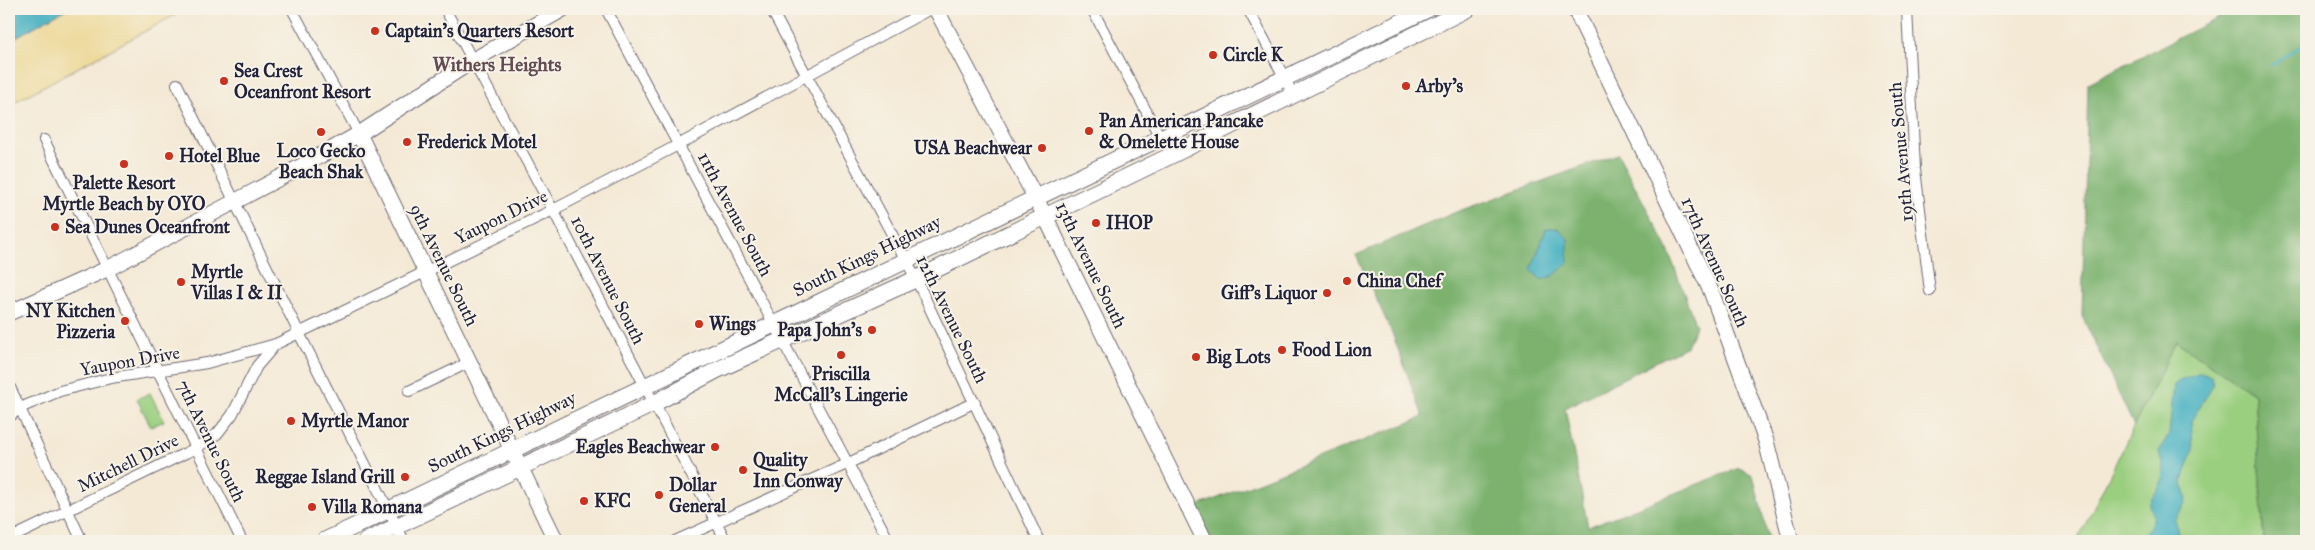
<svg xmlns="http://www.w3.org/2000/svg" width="2315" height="550" font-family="'IM FELL Great Primer',serif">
<rect width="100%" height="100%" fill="#f7f3e8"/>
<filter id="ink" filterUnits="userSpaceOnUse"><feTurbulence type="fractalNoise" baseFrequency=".02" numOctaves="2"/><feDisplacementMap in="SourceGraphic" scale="10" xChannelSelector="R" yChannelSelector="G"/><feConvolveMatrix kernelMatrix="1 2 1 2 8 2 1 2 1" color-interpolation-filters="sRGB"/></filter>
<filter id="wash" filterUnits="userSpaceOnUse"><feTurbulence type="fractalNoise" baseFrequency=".0096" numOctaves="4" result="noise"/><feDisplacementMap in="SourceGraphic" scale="20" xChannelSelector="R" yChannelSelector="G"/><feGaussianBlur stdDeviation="1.12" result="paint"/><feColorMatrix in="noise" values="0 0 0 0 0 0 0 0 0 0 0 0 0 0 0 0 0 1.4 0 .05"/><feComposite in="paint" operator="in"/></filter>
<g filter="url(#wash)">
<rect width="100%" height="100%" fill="#f4e9d5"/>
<g fill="#9bcf80" stroke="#5e785e">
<polygon points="2176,341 2254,394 2264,541 2077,541"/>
<polygon points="150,393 164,421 151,427 137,399"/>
</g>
<g fill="#7cb26e" stroke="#4f6a54">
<polygon points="2236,9 2306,9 2306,541 2264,541 2254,394 2176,341 2134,426 2082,316 2088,83"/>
<polygon points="1618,154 1667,247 1696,326 1687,346 1565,408 1588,527 1739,468 1753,475 1769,541 1206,541 1190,509 1423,417 1392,333 1356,255 1456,212"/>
</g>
<polygon fill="#eeda9e" stroke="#887e6c" points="66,9 186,9 9,105 9,41"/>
<g fill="#44b0c1" stroke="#33697e">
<polygon points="9,9 66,9 9,41"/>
<polygon points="1558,228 1568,239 1568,263 1553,276 1542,280 1531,270 1546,229"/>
<path d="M2201,372l10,4 2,9 -22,36 2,29 -11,34 5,13 -1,7 -12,16 7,21h-39l1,-7c9,-8 15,-17 6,-28 3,-12 16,-22 15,-34 -1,-7 -4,-14 -5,-21l10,-17 5,-49 8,-6z"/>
</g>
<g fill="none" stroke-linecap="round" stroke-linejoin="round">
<polyline stroke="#44b0c1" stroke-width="2.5" points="2271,65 2306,43"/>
</g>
</g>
<g filter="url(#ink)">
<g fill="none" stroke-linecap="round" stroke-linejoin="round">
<defs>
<g id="street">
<polyline points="292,9 359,134"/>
<polyline points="445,9 553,210 726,541"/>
<polyline points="606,9 889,541"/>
<polyline points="771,9 916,279 1039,541"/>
<polyline points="1092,9 1161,139"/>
<polyline points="1248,9 1293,94"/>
<polyline points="1907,9 1915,169 1930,291"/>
<polyline points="177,84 299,333 404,541"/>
<polyline points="44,140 242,541"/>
<polyline points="9,385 82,541"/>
<polyline points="409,391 470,362"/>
<polyline points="9,417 20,408 60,391 111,378 207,363 276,344 553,210 680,144 930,9"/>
<polyline points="9,539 196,448 217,434 232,415 257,366 276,344"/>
<polyline points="675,541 849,463 975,402"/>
</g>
<g id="secondary">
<polyline points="936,9 1045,216 1205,541"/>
<polyline points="1575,9 1711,291 1766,441 1791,541"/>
<polyline points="359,134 556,541"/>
<polyline points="9,313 109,268 289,173 359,134 472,61 563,9"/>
</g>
<g id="primary">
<polyline points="324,541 1428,9"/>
<polyline points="366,541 653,404 717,370 916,279 1168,157 1467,9"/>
</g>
</defs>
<use href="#street" stroke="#6c6871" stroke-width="12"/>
<use href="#secondary" stroke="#6c6871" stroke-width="17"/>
<use href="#primary" stroke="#6c6871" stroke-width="18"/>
<use href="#street" stroke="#fff" stroke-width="10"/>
<use href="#secondary" stroke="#fff" stroke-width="15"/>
<use href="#primary" stroke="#fff" stroke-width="16"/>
</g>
</g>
<g fill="#c8321e" stroke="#f7f3e8" stroke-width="2">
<circle cx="375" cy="31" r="5"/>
<circle cx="1213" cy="55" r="5"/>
<circle cx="224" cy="81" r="5"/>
<circle cx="1406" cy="86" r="5"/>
<circle cx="1089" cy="131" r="5"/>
<circle cx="321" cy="132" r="5"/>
<circle cx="407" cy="142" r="5"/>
<circle cx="1042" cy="148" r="5"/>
<circle cx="169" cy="156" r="5"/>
<circle cx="124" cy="164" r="5"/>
<circle cx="1096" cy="223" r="5"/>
<circle cx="55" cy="227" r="5"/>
<circle cx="1347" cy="281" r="5"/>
<circle cx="181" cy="282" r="5"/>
<circle cx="1327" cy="293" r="5"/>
<circle cx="125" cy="321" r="5"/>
<circle cx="699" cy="324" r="5"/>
<circle cx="872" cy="330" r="5"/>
<circle cx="1282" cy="350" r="5"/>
<circle cx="841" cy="355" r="5"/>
<circle cx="1196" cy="357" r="5"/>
<circle cx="291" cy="421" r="5"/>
<circle cx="715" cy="447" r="5"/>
<circle cx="743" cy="470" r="5"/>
<circle cx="405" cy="477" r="5"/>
<circle cx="659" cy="495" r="5"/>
<circle cx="584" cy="501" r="5"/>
<circle cx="312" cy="507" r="5"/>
</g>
<g text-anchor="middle" stroke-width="4" stroke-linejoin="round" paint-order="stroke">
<g font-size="18" font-weight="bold" fill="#22223b" stroke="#f7f3e8" text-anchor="start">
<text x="385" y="37">Captain's Quarters Resort</text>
<text x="1223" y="61">Circle K</text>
<text x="234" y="77">Sea Crest<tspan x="234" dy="21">Oceanfront Resort</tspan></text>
<text x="1416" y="92">Arby's</text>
<text x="1099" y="127">Pan American Pancake<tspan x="1099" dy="21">&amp; Omelette House</tspan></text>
<text x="417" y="148">Frederick Motel</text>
<text x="1032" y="154" text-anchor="end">USA Beachwear</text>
<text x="321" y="157" text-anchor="middle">Loco Gecko<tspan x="321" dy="21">Beach Shak</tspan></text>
<text x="179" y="162">Hotel Blue</text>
<text x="124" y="189" text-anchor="middle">Palette Resort<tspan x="124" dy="21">Myrtle Beach by OYO</tspan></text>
<text x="1106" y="229">IHOP</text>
<text x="65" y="233">Sea Dunes Oceanfront</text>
<text x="191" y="278">Myrtle<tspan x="191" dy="21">Villas I &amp; II</tspan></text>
<text x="1357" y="287">China Chef</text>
<text x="1317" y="299" text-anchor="end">Giff's Liquor</text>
<text x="115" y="317" text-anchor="end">NY Kitchen<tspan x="115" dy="21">Pizzeria</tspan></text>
<text x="709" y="330">Wings</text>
<text x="862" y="336" text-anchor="end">Papa John's</text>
<text x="1292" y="356">Food Lion</text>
<text x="1206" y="363">Big Lots</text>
<text x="841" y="380" text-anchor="middle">Priscilla<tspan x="841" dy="21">McCall's Lingerie</tspan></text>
<text x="301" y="427">Myrtle Manor</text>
<text x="705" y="453" text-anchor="end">Eagles Beachwear</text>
<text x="753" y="466">Quality<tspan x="753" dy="21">Inn Conway</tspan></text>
<text x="395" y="483" text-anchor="end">Reggae Island Grill</text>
<text x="669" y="491">Dollar<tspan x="669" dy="21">General</tspan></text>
<text x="594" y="507">KFC</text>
<text x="322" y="513">Villa Romana</text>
</g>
<g font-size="18" fill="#22223b" stroke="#f7f3e8">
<text transform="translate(1901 152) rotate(-95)" y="6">19th Avenue South</text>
<text transform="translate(735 214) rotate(62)" y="6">11th Avenue South</text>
<text transform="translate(501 217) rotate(-26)" y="6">Yaupon Drive</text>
<text transform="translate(867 256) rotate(-26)" y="6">South Kings Highway</text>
<text transform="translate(1715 262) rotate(66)" y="6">17th Avenue South</text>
<text transform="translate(444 265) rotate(64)" y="6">9th Avenue South</text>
<text transform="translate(1091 265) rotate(64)" y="6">13th Avenue South</text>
<text transform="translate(608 280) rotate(63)" y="6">10th Avenue South</text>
<text transform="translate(952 319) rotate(64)" y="6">12th Avenue South</text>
<text transform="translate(130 361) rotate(-10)" y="6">Yaupon Drive</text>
<text transform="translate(502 432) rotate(-26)" y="6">South Kings Highway</text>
<text transform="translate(211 441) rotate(64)" y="6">7th Avenue South</text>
<text transform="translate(128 463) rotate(-26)" y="6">Mitchell Drive</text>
</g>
<g font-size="19" font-weight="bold" fill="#634b53" stroke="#f7f3e8">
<text x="497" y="71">Withers Heights</text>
</g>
</g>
<rect width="2315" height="550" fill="none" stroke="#f7f3e8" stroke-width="30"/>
</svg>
